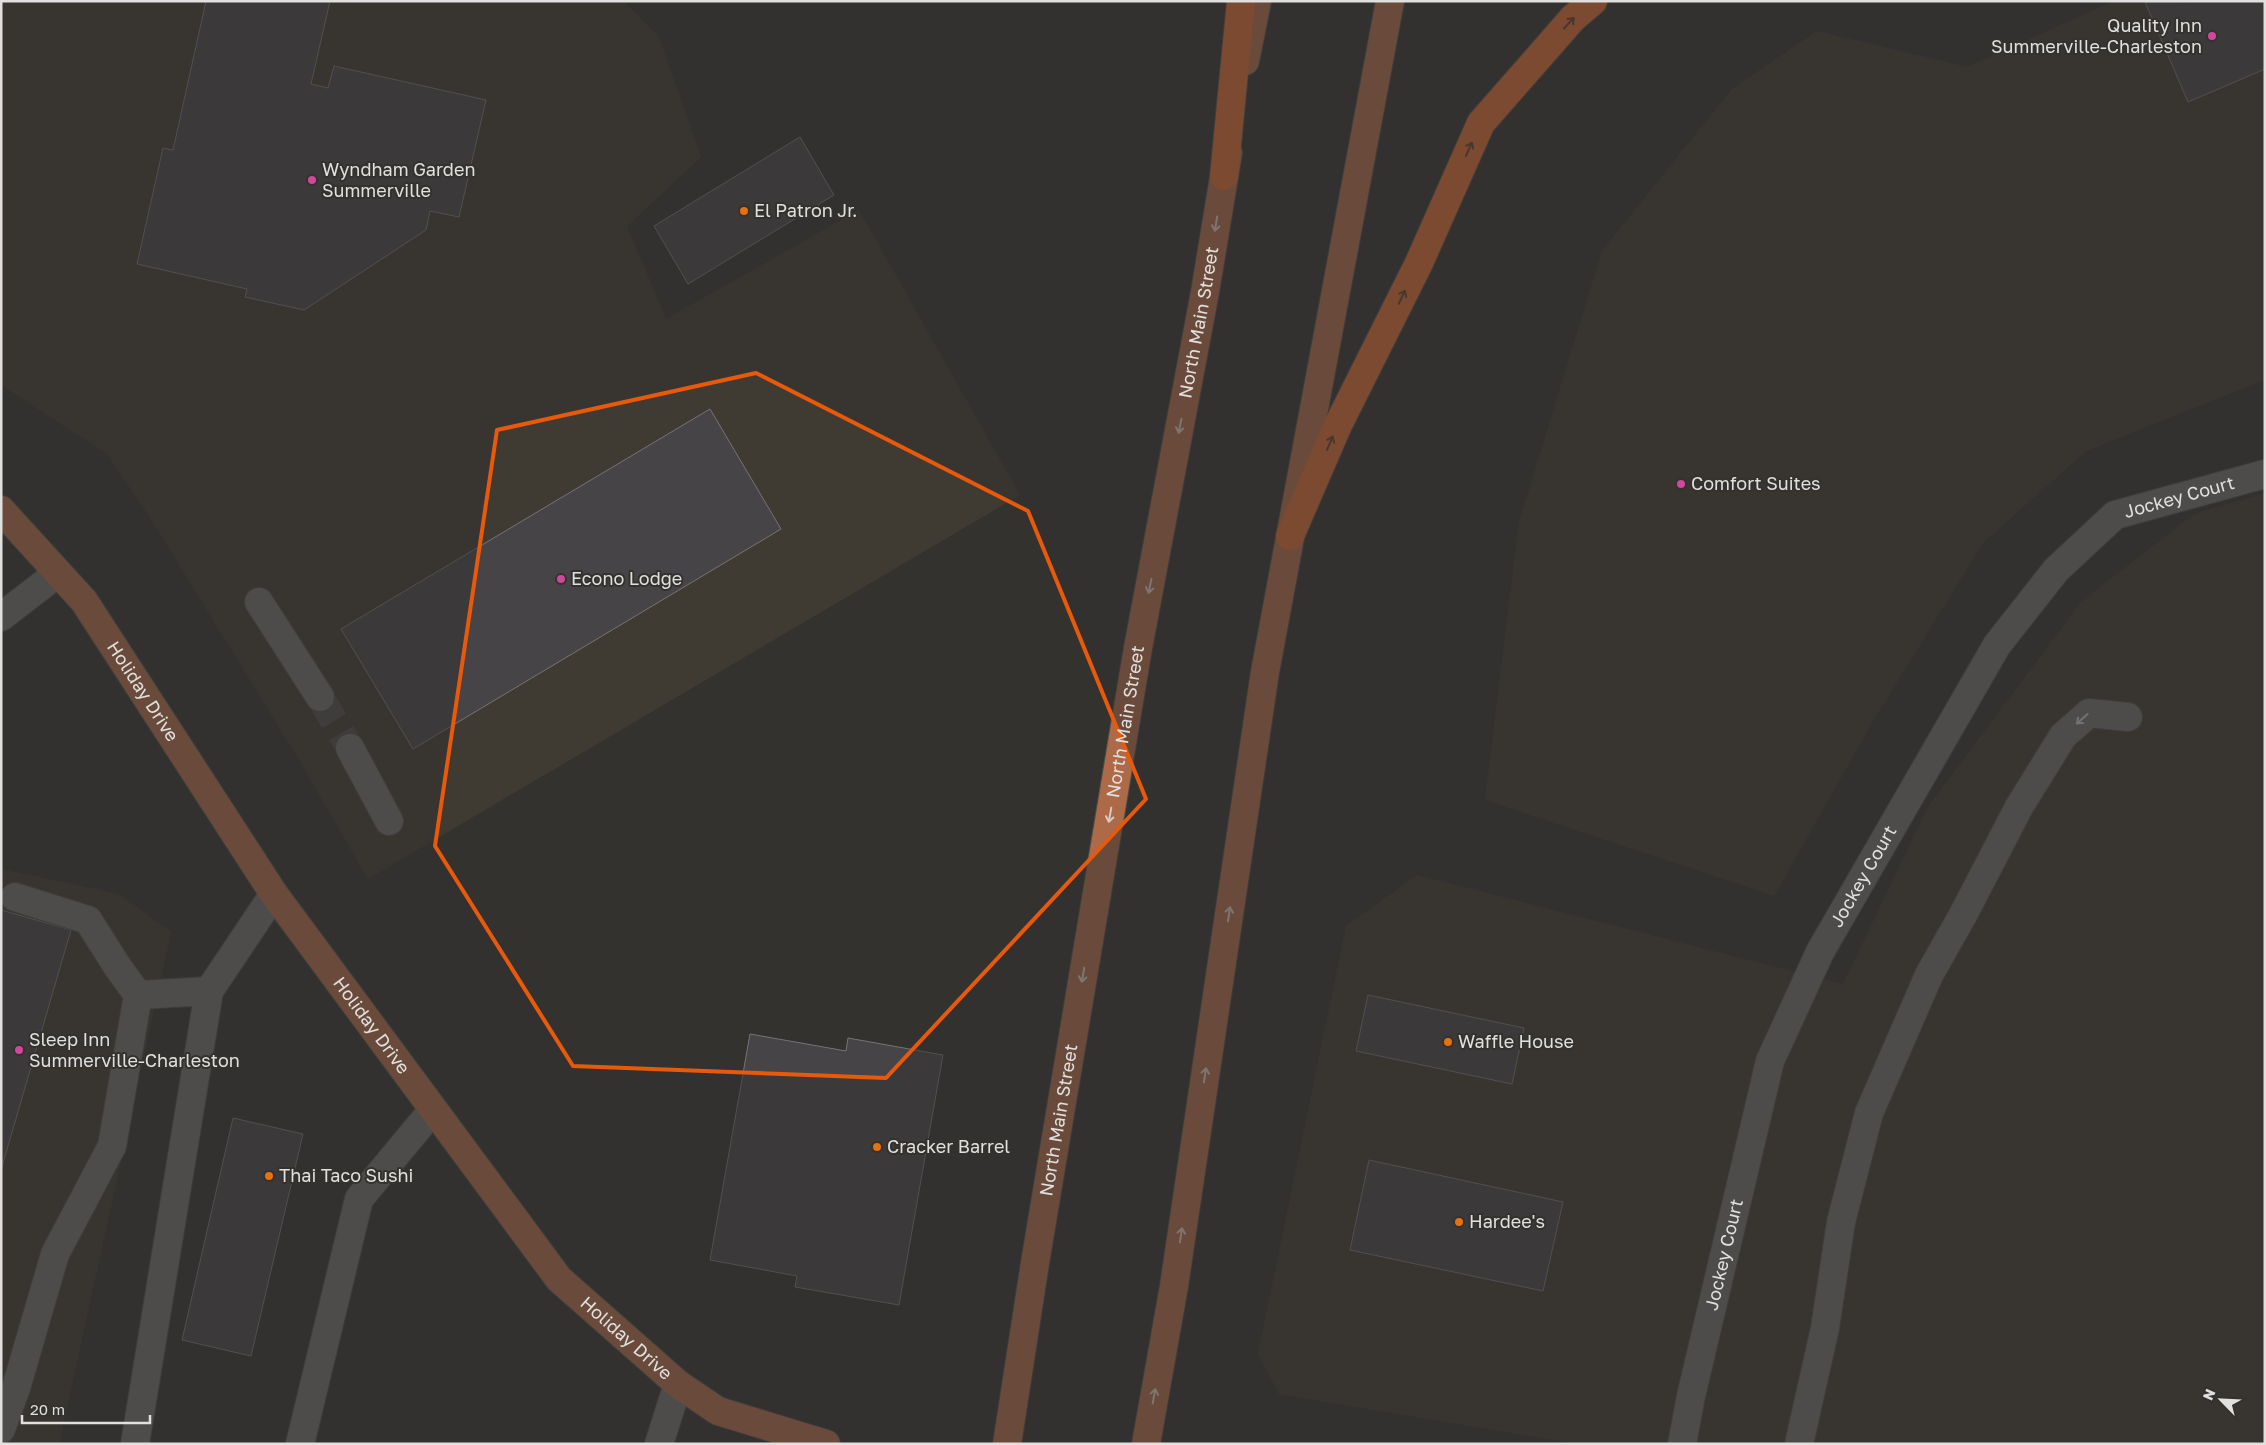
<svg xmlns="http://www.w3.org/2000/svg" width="2266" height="1445" font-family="'Golos Text',sans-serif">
<rect width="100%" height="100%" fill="#33322f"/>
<g fill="#3f3b32">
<polygon points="1,1 624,1 659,37 701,157 627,226 666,319 859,210 1020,495 368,879 301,763 151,519 107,454 1,385"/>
<polygon points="2114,1 2265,1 2265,380 2086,451 1983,543 1873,721 1774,896 1485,800 1519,522 1602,251 1732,89 1817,31 1967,67"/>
<polygon points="2265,493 2265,1444 1578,1444 1279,1394 1258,1354 1346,926 1417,875 1843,984 1928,807 2081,602 2194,514"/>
<polygon points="1,869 119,894 171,932 59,1444 1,1444"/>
</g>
<g fill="#474447" stroke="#767376">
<polygon points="206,1 330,1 311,84 328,88 334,66 486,100 459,217 430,211 426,230 304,310 245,297 247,289 137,264 163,148 173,150"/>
<polygon points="2265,1 2265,69 2188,102 2145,2"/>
<polygon points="800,137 834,195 688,284 654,226"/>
<polygon points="710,409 781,529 413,749 341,629"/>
<polygon points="1,910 71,930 1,1170"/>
<polygon points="1368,995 1524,1028 1512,1084 1356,1051"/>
<polygon points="750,1034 846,1051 848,1038 943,1055 899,1305 795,1287 797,1276 710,1260"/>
<polygon points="233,1118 303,1134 251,1356 182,1340"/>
<polygon points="1369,1160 1563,1202 1543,1291 1350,1250"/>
</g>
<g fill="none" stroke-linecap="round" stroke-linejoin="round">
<polyline stroke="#4d4c49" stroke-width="28" stroke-dasharray="28 14" stroke-linecap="butt" points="320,697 350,748"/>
<defs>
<g id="minor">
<polyline points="259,602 320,697"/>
<polyline points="1,617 58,573"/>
<polyline points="350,748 389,821"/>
<polyline points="138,995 209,991"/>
<polyline points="1,1429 16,1388 55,1254 112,1146 138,995 117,966 88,920 15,897"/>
<polyline points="135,1444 209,991 274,894"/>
<polyline points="300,1444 359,1199 432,1111"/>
<polyline points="659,1444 678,1384"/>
<path id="s1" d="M1682,1444l9,-48 79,-335 50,-109 177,-307 59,-75 59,-55 150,-41"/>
<polyline points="1799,1444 1825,1328 1841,1222 1869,1113 1929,975 1964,913 2019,807 2063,736 2089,713 2128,717"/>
</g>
<g id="major">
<polyline points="1245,61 1257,1"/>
<path id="s2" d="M1,510l83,91 190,293 285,385 119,105 40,27 108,33"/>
<path id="s3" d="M1007,1444l28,-181 103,-615 67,-356 23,-139"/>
<polyline points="1146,1444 1174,1286 1265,672 1390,1"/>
</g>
<g id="highway">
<polyline points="1224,176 1241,1"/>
<polyline points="1290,536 1338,425 1419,263 1481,123 1573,18 1593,1"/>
</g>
</defs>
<use href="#minor" stroke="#4e4d4b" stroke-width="30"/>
<use href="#major" stroke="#4e4d4b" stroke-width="30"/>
<use href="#highway" stroke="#4e4d4b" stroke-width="30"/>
<use href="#minor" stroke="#706e6b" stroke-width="28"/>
<use href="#major" stroke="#ad6a49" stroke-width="28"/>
<use href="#highway" stroke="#d56832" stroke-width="28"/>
</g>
<defs><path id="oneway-shaft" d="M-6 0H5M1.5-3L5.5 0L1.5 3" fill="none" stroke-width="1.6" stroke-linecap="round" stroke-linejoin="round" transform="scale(1.25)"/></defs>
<g stroke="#5c4030">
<use href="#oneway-shaft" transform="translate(1569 23) rotate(-47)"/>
<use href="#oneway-shaft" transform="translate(1469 149) rotate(-66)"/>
<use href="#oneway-shaft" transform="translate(1402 297) rotate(-64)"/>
<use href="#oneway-shaft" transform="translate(1330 443) rotate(-67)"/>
</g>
<g stroke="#d7c8c0">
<use href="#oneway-shaft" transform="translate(1216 224) rotate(99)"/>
<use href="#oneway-shaft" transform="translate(1180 426) rotate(101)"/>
<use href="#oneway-shaft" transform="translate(1150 586) rotate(101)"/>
<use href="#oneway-shaft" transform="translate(1110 815) rotate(100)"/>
<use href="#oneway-shaft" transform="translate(1229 914) rotate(-82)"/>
<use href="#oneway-shaft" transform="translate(1083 975) rotate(100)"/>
<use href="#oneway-shaft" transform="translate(1205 1075) rotate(-82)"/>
<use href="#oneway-shaft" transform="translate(1181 1235) rotate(-82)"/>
<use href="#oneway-shaft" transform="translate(1154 1396) rotate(-80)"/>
</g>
<use stroke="#bfbebc" href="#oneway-shaft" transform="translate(2082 719) rotate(138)"/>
<path d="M0 0H2266V1445H0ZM756,373l272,138 118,288 -260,279 -313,-12 -138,-220 62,-416z" fill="#33322f" fill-opacity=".55" fill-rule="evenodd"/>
<path fill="none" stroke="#e8590c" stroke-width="4" stroke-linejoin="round" d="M756,373l272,138 118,288 -260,279 -313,-12 -138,-220 62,-416z"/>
<g fill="#d1479c" stroke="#33322f" stroke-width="2">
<circle cx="2212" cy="36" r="5"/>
<circle cx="312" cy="180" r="5"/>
<circle cx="1681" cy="484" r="5"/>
<circle cx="561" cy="579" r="5"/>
<circle cx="19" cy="1050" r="5"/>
</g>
<g fill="#e8710a" stroke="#33322f" stroke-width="2">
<circle cx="744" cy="211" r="5"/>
<circle cx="1448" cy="1042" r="5"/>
<circle cx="877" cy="1147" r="5"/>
<circle cx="269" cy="1176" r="5"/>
<circle cx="1459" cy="1222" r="5"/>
</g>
<g text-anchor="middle" stroke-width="4" stroke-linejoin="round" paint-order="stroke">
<g font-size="18" fill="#e1e0de" stroke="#33322f" text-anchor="start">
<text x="2202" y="32" text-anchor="end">Quality Inn<tspan x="2202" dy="21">Summerville-Charleston</tspan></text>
<text x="322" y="176">Wyndham Garden<tspan x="322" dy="21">Summerville</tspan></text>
<text x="754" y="217">El Patron Jr.</text>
<text x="1691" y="490">Comfort Suites</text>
<text x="571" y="585">Econo Lodge</text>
<text x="29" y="1046">Sleep Inn<tspan x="29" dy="21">Summerville-Charleston</tspan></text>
<text x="1458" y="1048">Waffle House</text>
<text x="887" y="1153">Cracker Barrel</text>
<text x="279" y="1182">Thai Taco Sushi</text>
<text x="1469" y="1228">Hardee's</text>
</g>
<g font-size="18" fill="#e1e0de" stroke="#33322f">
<text dy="6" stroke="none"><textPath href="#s3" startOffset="1138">North Main Street</textPath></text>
<text dy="6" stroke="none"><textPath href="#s1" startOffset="1110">Jockey Court</textPath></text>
<text dy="6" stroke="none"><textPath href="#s2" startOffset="231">Holiday Drive</textPath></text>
<text dy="6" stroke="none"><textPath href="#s3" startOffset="732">North Main Street</textPath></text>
<text dy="6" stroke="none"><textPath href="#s1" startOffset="600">Jockey Court</textPath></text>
<text dy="6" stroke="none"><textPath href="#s2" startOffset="636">Holiday Drive</textPath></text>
<text dy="6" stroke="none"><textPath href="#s3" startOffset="328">North Main Street</textPath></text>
<text dy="6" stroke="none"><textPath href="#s1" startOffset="194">Jockey Court</textPath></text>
<text dy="6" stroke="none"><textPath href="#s2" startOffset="1041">Holiday Drive</textPath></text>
</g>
</g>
<rect width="2266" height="1445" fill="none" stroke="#e1e0de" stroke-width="5"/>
<g transform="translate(2221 1400) rotate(294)" stroke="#33322f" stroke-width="4" paint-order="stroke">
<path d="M0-4L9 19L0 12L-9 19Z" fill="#e1e0de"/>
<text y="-8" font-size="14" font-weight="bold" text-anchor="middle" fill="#e1e0de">N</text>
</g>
<path d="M22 1415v8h128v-8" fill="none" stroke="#e1e0de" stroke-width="2.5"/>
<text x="30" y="1415" font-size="15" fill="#e1e0de" stroke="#33322f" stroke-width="4" paint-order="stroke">20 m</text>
</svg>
